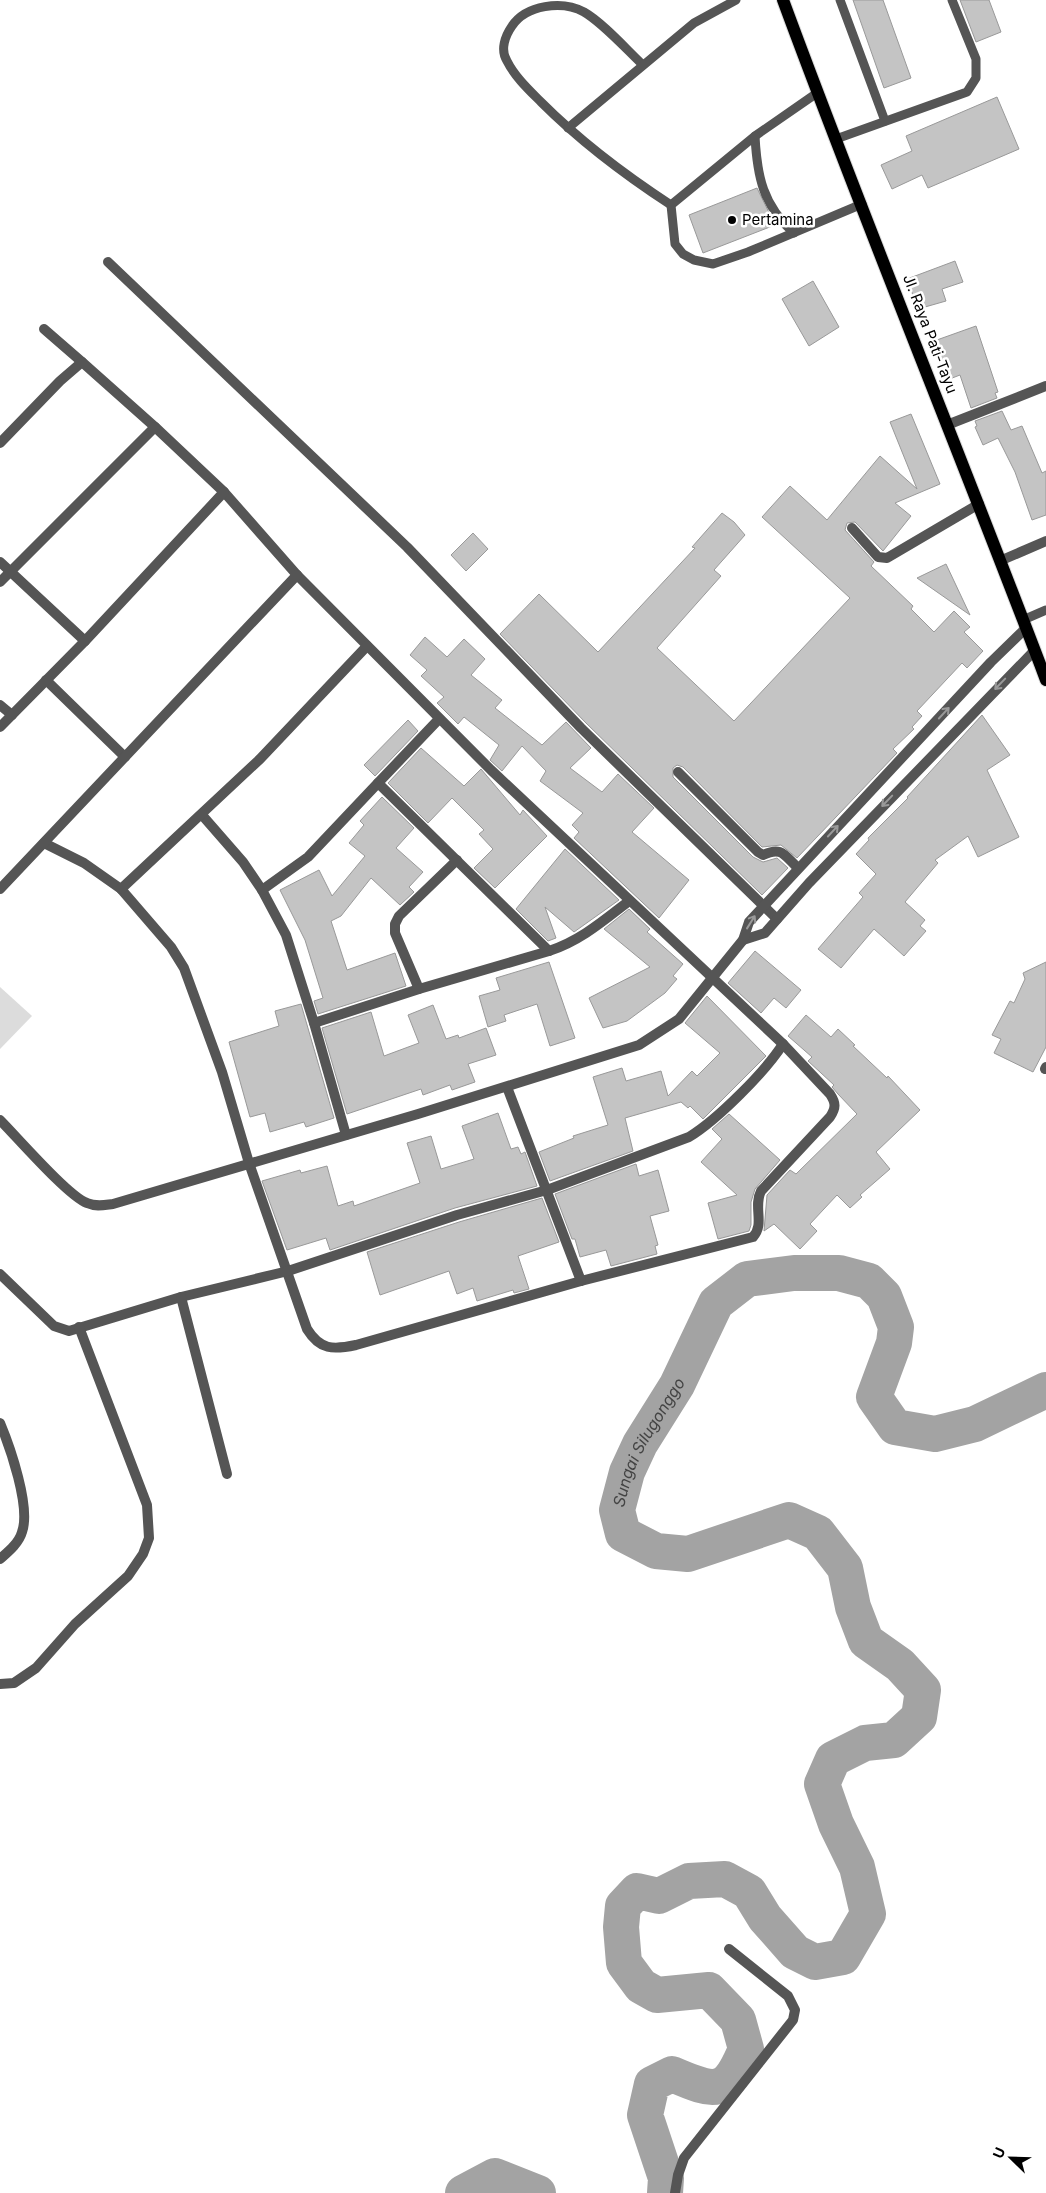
<svg xmlns="http://www.w3.org/2000/svg" width="1046" height="2193" font-family="Inter,sans-serif">
<rect width="100%" height="100%" fill="#fff"/>
<polygon fill="#dcdcdc" points="0,987 32,1016 0,1049"/>
<g fill="none" stroke-linecap="round" stroke-linejoin="round">
<g stroke="#a3a3a3" stroke-width="36">
<polyline points="463,2193 495,2176 538,2193"/>
<path id="s1" d="M665,2193l1,-15 -21,-63 7,-31 20,-10c44,19 54,22 74,-25l-8,-29 -29,-30 -52,5 -16,-9 -17,-23 -3,-36 2,-21 14,-15 22,5 30,-15 36,-2 24,13 16,26 30,34 20,10 28,-5 25,-43 -11,-47 -21,-43 -14,-40 11,-25 32,-16 29,-3 25,-23 4,-27 -23,-25 -34,-24 -13,-34 -8,-39 -27,-35 -29,-13 -101,34 -32,-3 -33,-17 -6,-24 10,-38 13,-28 37,-59 39,-82 31,-24 47,-6h45l30,8 15,15 12,31 -2,16 -20,54 21,30 40,7 40,-10 71,-34"/>
</g>
</g>
<g fill="#c4c4c4" stroke="#999">
<polygon points="853,0 883,0 911,78 884,88"/>
<polygon points="960,0 989,0 1001,32 976,42"/>
<polygon points="997,97 1019,149 928,188 922,175 892,189 881,165 912,151 906,136"/>
<polygon points="757,188 775,225 703,253 689,215"/>
<polygon points="955,261 963,282 942,289 946,301 918,309 907,279"/>
<polygon points="813,281 839,327 809,346 782,299"/>
<polygon points="976,326 998,392 995,393 997,398 971,408 960,375 947,380 934,341"/>
<polygon points="1002,411 1011,430 1022,426 1042,473 1046,471 1046,515 1032,520 1015,472 998,438 983,445 975,427 977,426 975,421"/>
<polygon points="911,414 940,484 895,503 911,516 883,551 855,522 847,523 845,530 874,562 871,566 913,606 911,609 934,632 954,611 970,627 964,632 983,651 967,668 962,663 917,711 922,716 912,727 914,729 893,749 897,753 797,858 781,845 762,847 683,767 677,765 673,768 673,777 753,857 763,862 777,858 788,868 762,895 586,723 500,634 539,594 598,652 695,548 692,547 722,513 734,522 745,535 714,570 721,576 657,648 734,721 850,598 762,517 790,486 827,520 880,456 917,489 890,422"/>
<polygon points="473,533 488,549 466,571 451,555"/>
<polygon points="946,564 970,615 917,578"/>
<polygon points="425,637 447,657 464,639 485,659 471,675 502,700 495,708 542,745 566,722 591,748 570,768 602,792 618,774 654,808 632,832 689,880 659,918 574,838 579,832 572,825 583,813 540,781 546,771 522,746 502,771 490,760 499,745 464,717 458,724 437,703 444,697 421,676 427,670 410,655"/>
<polygon points="982,715 1010,755 987,770 1019,837 978,857 968,836 935,860 938,863 905,902 925,920 920,926 926,931 904,956 874,929 841,968 818,949 863,897 859,893 876,874 856,854 869,840 868,838 908,798 907,797"/>
<polygon points="408,720 418,731 375,776 364,765"/>
<polygon points="421,748 464,786 481,769 520,815 523,810 547,836 495,888 474,868 493,849 479,834 484,830 452,798 428,823 388,783"/>
<polygon points="382,797 414,828 396,848 423,872 409,887 414,892 400,905 371,878 341,916 331,921 347,970 395,953 406,986 318,1014 314,1001 323,998 305,940 280,890 319,870 332,896 365,856 349,843 364,825 360,821"/>
<polygon points="565,849 619,900 574,932 545,907 556,938 548,941 516,909"/>
<polygon points="629,909 650,929 647,932 683,964 673,976 677,979 665,993 627,1021 603,1028 589,998 650,967 604,929"/>
<polygon points="755,951 801,990 786,1008 774,998 761,1013 728,983"/>
<polygon points="549,962 575,1038 550,1046 537,1004 504,1015 506,1021 488,1027 479,996 500,990 496,978"/>
<polygon points="1046,962 1046,1047 1033,1072 994,1053 1001,1039 992,1035 1010,1001 1014,1003 1025,979 1023,973"/>
<polygon points="707,996 766,1056 703,1119 690,1106 688,1108 681,1102 625,1118 633,1151 550,1181 539,1152 574,1138 573,1136 608,1125 593,1077 622,1068 626,1081 661,1071 668,1096 692,1071 697,1076 720,1053 685,1023"/>
<polygon points="301,1004 334,1118 306,1127 304,1122 270,1132 265,1113 250,1117 229,1042 279,1026 275,1011"/>
<polygon points="433,1005 446,1039 458,1035 459,1038 486,1028 496,1055 468,1064 475,1082 452,1090 450,1085 423,1095 421,1089 347,1114 322,1028 371,1012 384,1056 419,1043 408,1015"/>
<polygon points="806,1015 831,1037 838,1029 855,1045 853,1046 887,1078 888,1076 920,1110 876,1152 890,1169 860,1195 862,1197 850,1208 837,1195 810,1224 817,1231 800,1249 774,1224 764,1231 767,1195 790,1170 796,1174 857,1114 838,1094 832,1087 834,1085 808,1061 812,1057 788,1036"/>
<polygon points="498,1113 511,1149 518,1147 521,1154 525,1152 537,1186 455,1208 330,1250 326,1238 287,1250 262,1181 300,1170 301,1173 327,1166 338,1206 353,1201 354,1206 420,1183 407,1143 431,1136 441,1169 474,1159 462,1126"/>
<polygon points="729,1114 780,1160 755,1189 751,1202 751,1225 749,1231 718,1239 708,1203 737,1195 701,1162 722,1139 712,1129"/>
<polygon points="636,1164 639,1176 658,1170 669,1211 650,1216 658,1245 655,1246 657,1254 611,1266 606,1250 580,1257 575,1239 572,1239 555,1194"/>
<polygon points="542,1198 559,1242 518,1256 529,1289 514,1293 513,1290 477,1301 473,1288 457,1294 449,1271 380,1295 367,1252 459,1222"/>
</g>
<g fill="none" stroke-linecap="round" stroke-linejoin="round">
<defs>
<path id="primary" d="M783,0c84,228 177,453 263,680"/>
</defs>
<use href="#primary" stroke="#dbdbdb" stroke-width="14"/>
<g stroke="#555" stroke-width="9">
<polyline points="840,0 885,121"/>
<path d="M643,65c-17,-16 -40,-42 -59,-53 -22,-12 -58,-7 -72,14 -7,10 -12,24 -5,35 8,16 22,29 34,41 39,39 84,73 130,103"/>
<polyline points="817,93 755,136 671,205 675,244 683,254 694,260 713,264 748,252 862,204"/>
<polyline points="568,128 694,23 736,0"/>
<path d="M755,136c2,40 8,70 39,97"/>
<polyline points="836,139 967,92 976,78 976,59 952,0"/>
<polyline points="1023,620 1046,610"/>
</g>
<g stroke="#555" stroke-width="10">
<polyline points="108,262 407,547 581,728 777,919"/>
<polyline points="44,329 82,362"/>
<polyline points="947,425 1046,386"/>
<path d="M0,443l60,-62 22,-19 73,65 69,65 73,83 194,195 292,274 47,50c6,9 6,14 0,23l-69,74c-8,16 4,33 -8,46l-172,44 -225,64c-23,5 -36,5 -49,-16l-58,-166 -27,-91 -38,-104 -13,-21 -50,-58 -37,-26 -40,-20"/>
<polyline points="852,528 878,557 887,558 979,504"/>
<polyline points="1002,560 1046,541"/>
<polyline points="0,562 85,641"/>
<polyline points="0,582 155,427"/>
<polyline points="46,680 125,757"/>
<polyline points="0,705 12,715"/>
<polyline points="0,727 85,641 224,492"/>
<path d="M678,772l80,80 5,3c19,-9 21,0 35,13"/>
<polyline points="378,783 439,719"/>
<polyline points="202,815 243,862 262,890 286,935 314,1023 346,1135"/>
<polyline points="0,889 297,575"/>
<polyline points="121,889 260,759 367,646"/>
<path d="M262,890l46,-33 70,-74 171,168c31,-10 54,-30 80,-50"/>
<polyline points="743,940 765,933 809,883 1035,650"/>
<polyline points="419,989 395,933 395,924 399,916 457,860"/>
<polyline points="314,1023 419,989 549,951"/>
<polyline points="1045,1069 1046,1067"/>
<polyline points="507,1087 581,1281"/>
<path d="M0,1120c17,17 68,76 87,83 9,4 17,2 26,1l305,-90 221,-69 40,-26 64,-79 6,-18 242,-260 35,-34"/>
<path d="M0,1274l54,52 15,5 112,-34 107,-26 169,-56 90,-25 142,-53c28,-17 76,-65 94,-93"/>
<polyline points="181,1297 227,1474"/>
<path d="M0,1423c10,24 31,84 22,109 -3,11 -14,20 -22,27"/>
<polyline points="0,1684 14,1683 36,1668 75,1624 128,1576 143,1554 149,1538 147,1505 79,1327"/>
<polyline points="675,2193 678,2175 684,2158 793,2020 795,2010 788,1996 729,1949"/>
</g>
<use href="#primary" stroke="#000" stroke-width="12"/>
</g>
<defs><path id="oneway-shaft" d="M-6 0H5M1.5-3L5.5 0L1.5 3" fill="none" stroke-width="1.6" stroke-linecap="round" stroke-linejoin="round" transform="scale(1.25)"/></defs>
<g stroke="#999">
<use href="#oneway-shaft" transform="translate(1000 684) rotate(134)"/>
<use href="#oneway-shaft" transform="translate(944 713) rotate(-47)"/>
<use href="#oneway-shaft" transform="translate(887 801) rotate(134)"/>
<use href="#oneway-shaft" transform="translate(833 831) rotate(-47)"/>
<use href="#oneway-shaft" transform="translate(751 922) rotate(-58)"/>
</g>
<circle fill="#000" stroke="#fff" stroke-width="2" cx="732" cy="220" r="5"/>
<g text-anchor="middle" stroke-width="5" stroke-linejoin="round" paint-order="stroke">
<g font-size="15" fill="#000" stroke="#fff" text-anchor="start">
<text x="742" y="225">Pertamina</text>
</g>
<g font-size="15" fill="#000" stroke="#fff">
<text transform="translate(930 334) rotate(69)" y="5">Jl. Raya Pati-Tayu</text>
</g>
<g font-size="16" font-style="italic" fill="#444" stroke="#fff">
<text dy="6" stroke="none"><textPath href="#s1" startOffset="1572">Sungai Silugonggo</textPath></text>
</g>
</g>
<g transform="translate(1011 2158) rotate(293)" stroke="#ffffff" stroke-width="4" paint-order="stroke">
<path d="M0-4L9 19L0 12L-9 19Z" fill="#000000"/>
<text y="-8" font-size="14" font-weight="bold" text-anchor="middle" fill="#000000">U</text>
</g>
</svg>
